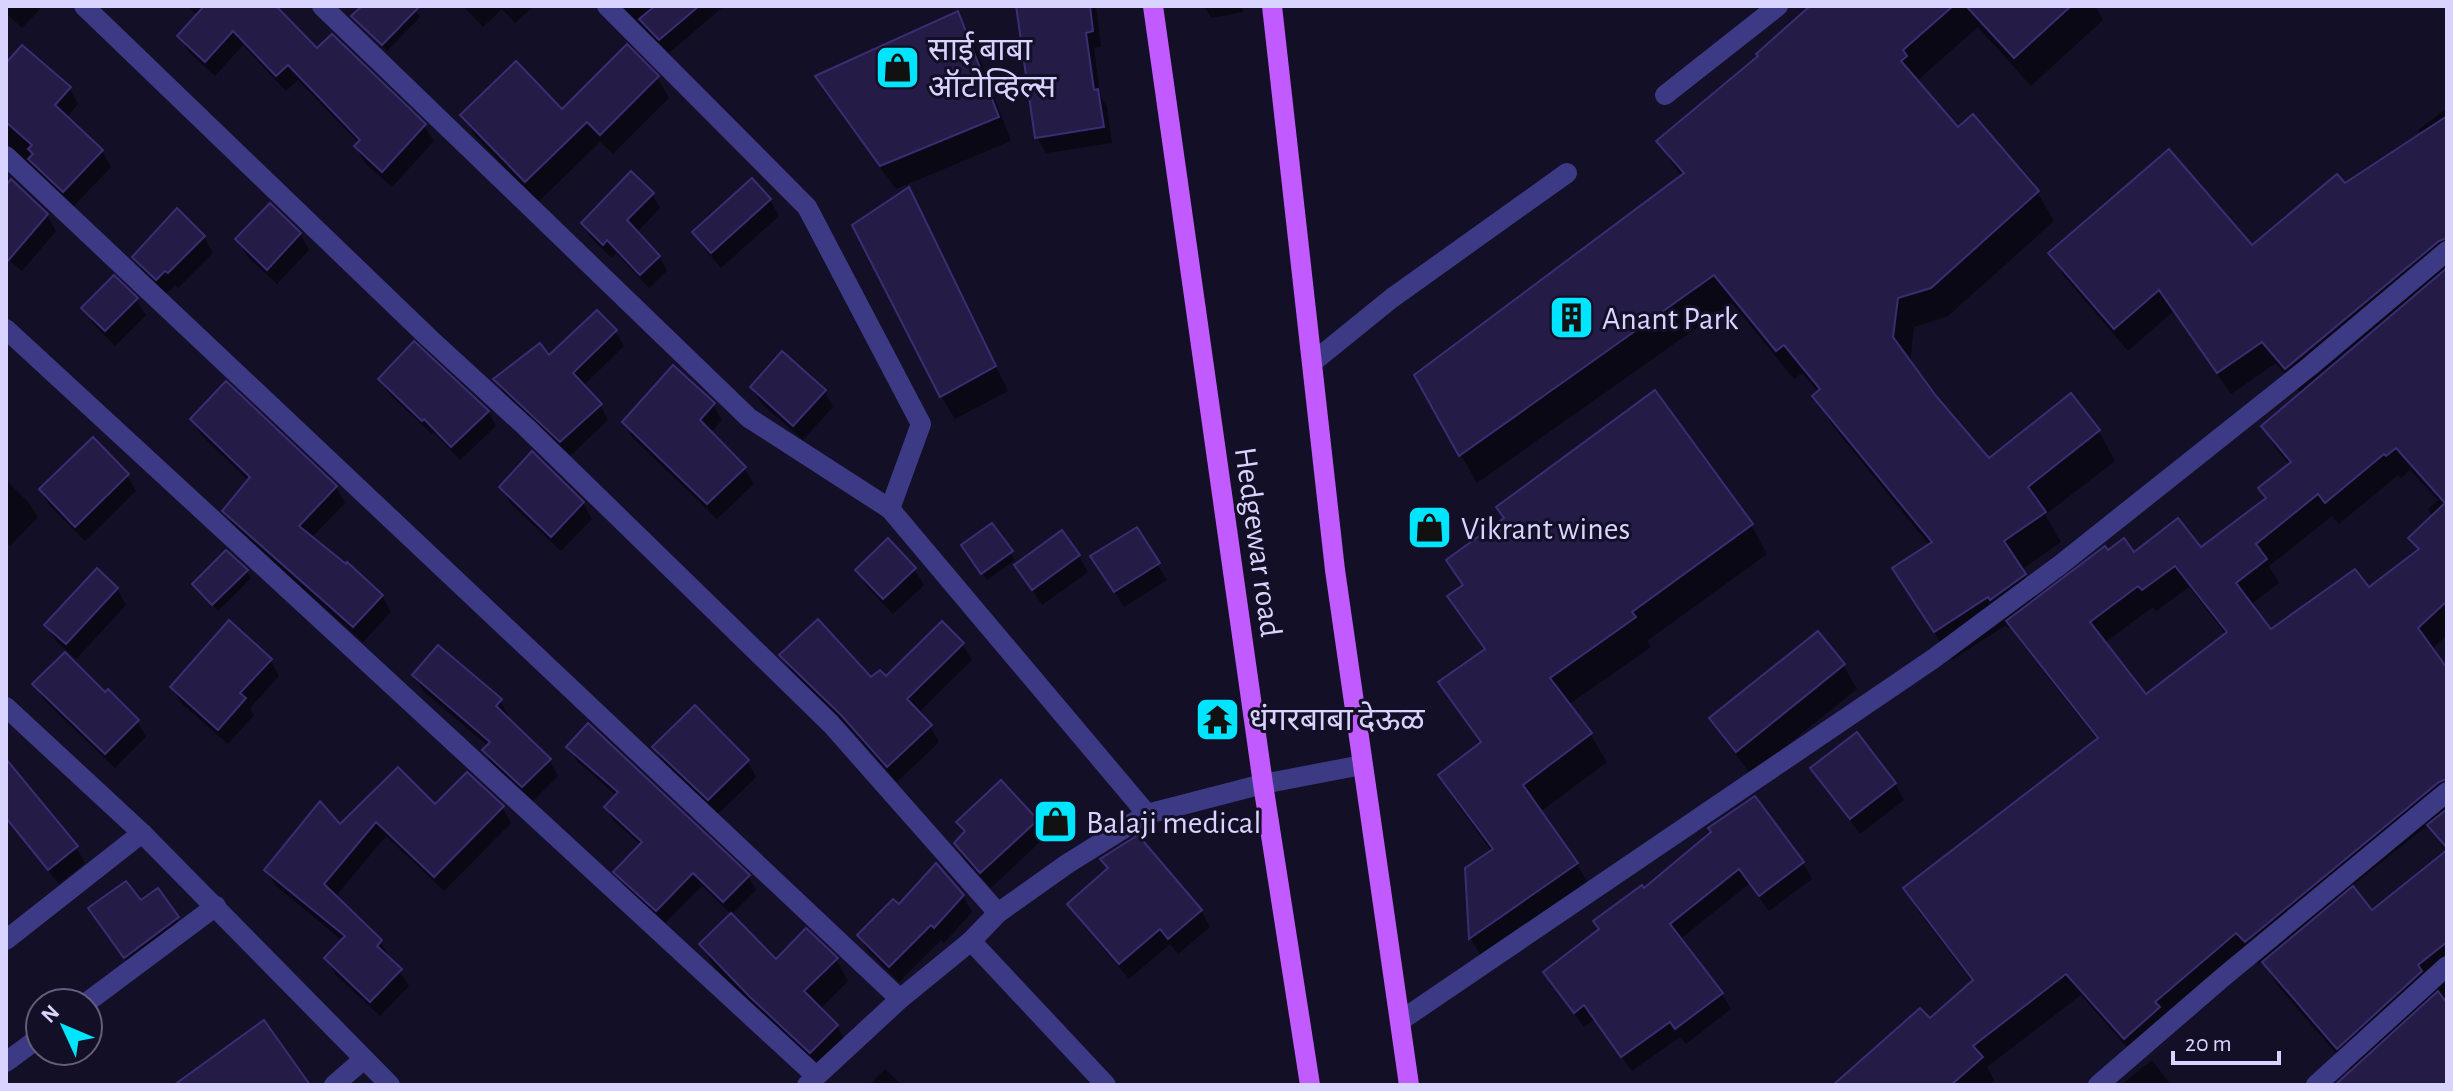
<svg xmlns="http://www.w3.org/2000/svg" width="2453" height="1091" font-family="'Alegreya Sans','Noto Sans Devanagari',sans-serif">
<rect width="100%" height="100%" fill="#130f26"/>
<g fill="#0007" fill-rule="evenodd">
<polygon points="6,6 43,6 22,28 6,13"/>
<polygon points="188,6 273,6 317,51 424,126 434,141 392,187 365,163 356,147 359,143 298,80 286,91 243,45 215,76 189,52 180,36 198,16"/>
<polygon points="372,6 412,6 420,17 387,51 358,20"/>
<polygon points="463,6 534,6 515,23 502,9 483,27"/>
<polygon points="619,6 724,6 669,53"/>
<polygon points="1018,6 1096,6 1101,47 1094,48 1100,95 1107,107 1112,143 1046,153 1037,137"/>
<polygon points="1204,6 1242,6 1243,12 1211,18"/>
<path d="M1815,6h280l8,14 -72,66 -53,-59 -59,52 2,8 37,42 79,63 17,29 -106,95 -34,11 -4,36 78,98 83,-65 28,36 16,29 -70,54 16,27 -40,28 17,29 70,-47 26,3 67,-5 66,-51 23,-34 -14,-16 -13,-23 39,-32 -26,-31 -45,31 -57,-83 -46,40 -64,-75 -13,-22 201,-6 169,-113 -3,-5 29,-22v527l-16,15 16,22v413h-109l14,-13 -75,-87 -14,-25 -4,4 -8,-10 -113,106 -57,-65 -94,72 7,13 -5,5h-153l94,-64 43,-38 -55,-72 -13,-22 193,-148 -76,-97 -10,-18 -4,2 -2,-3 -54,35 -40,-62 18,-52 -98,-121 -17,-29 4,-3 -17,-20 -8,6 -62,-76 -255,180 -61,-107 266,-198 -24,-36 102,-85zM2410,470l28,30 -10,9 5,8 -22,21 8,14 -51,38 -97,42 -21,-27 29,-22 -10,-17 63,-50 7,8 59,-49 3,3zM2189,587l37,48 -80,62 -42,-54 49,-36 3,4zM2429,824l18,29 -75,60 -34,-16z"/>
<polygon points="957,13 971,37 1011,141 896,189 831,100 817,77"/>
<polygon points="6,66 69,88 78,104 66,118 102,151 111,167 73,207 6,163"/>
<polygon points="657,77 669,98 613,154 600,142 538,202 475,136 463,115 562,112"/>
<polygon points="6,177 47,215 56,231 22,271 6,257"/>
<polygon points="752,181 770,200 779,216 721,268 704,248 695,232"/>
<polygon points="908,190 1008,391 955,419 941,396"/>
<polygon points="652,194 660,208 636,233 659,257 667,271 649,288 616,253 612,258 591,238 583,224"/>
<polygon points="300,234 309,250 277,284 247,256 238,240"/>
<polygon points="204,237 213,253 178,288 175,285 166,294 144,273 134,257"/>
<polygon points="114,278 136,300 146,315 115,346 93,324 84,308"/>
<polygon points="615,331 624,346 583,386 600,405 608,420 570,456 504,394 496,380"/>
<polygon points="380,380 488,412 496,426 460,460 433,432 432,434 389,394"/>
<polygon points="226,384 336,488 345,503 311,538 382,596 391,612 363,642 234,527 225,511 249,481 201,435 192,419"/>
<polygon points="752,388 824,391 833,407 803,440 761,403"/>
<polygon points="1655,393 1751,525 1767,554 1647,641 1651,647 1568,705 1590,734 1607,762 1540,812 1577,864 1593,892 1487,966 1471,939 1467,869 1492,852 1457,804 1440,775 1481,745 1441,683 1485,652 1450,597 1464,587 1448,560 1506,520"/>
<polygon points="713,404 722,420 710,433 744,468 754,484 717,519 633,438 624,422"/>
<polygon points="127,475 136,491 85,541 50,506 41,490"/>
<polygon points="6,480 28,502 38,517 10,546 6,542"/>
<polygon points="501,487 583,503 592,519 561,551 510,503"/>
<polygon points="992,526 1015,560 987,580 968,553"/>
<polygon points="1136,530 1167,580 1124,607 1102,572"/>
<polygon points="1079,556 1088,572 1042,605 1016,565"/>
<polygon points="914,569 924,585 893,614 867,587 858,571"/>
<polygon points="97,571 117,589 126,605 76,659 56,641 47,625"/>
<polygon points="246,571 251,578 218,611 194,584"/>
<polygon points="1818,634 1843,665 1857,689 1751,774 1726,742 1712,718"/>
<polygon points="962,644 972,660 918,713 930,726 939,742 897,782 852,731 791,671 782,656 871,680 886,679"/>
<polygon points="270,660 279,676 250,708 254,715 228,744 181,703 172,687"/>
<polygon points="414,675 500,701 509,716 507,719 549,760 558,776 532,802 493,766 484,750 488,746 423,691"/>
<polygon points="35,684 105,695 137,721 146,737 115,768 44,700"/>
<polygon points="569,747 748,876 756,890 731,915 776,961 836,959 848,981 820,1009 837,1026 849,1048 824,1073 764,1019 714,966 701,944 732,915 702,886 665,923 624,886 616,872 641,845 614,821 606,807 617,796 577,761"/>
<polygon points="654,747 747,761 756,777 718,814 663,763"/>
<polygon points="1813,769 1895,784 1904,800 1860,834"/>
<polygon points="6,792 76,847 85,863 59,884 6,820"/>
<polygon points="435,807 502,807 511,823 444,891 386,836 335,897 380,942 409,986 380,1016 336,975 327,959 343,941 276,886 266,870 340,827"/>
<polygon points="1036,821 1045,837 991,888 965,860 956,844 966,833 959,822"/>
<polygon points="1713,833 1803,863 1812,879 1769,911 1749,884 1679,940 1722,994 1731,1009 1686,1044 1680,1037 1632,1071 1595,1019 1584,1027 1545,973 1601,930 1643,890"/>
<polygon points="1138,837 1201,911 1210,927 1178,954 1170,944 1129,979 1079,920 1069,905 1109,870 1103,859"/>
<polygon points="158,891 187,934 134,973 91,909 141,903"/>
<polygon points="963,896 972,912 944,943 941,940 899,982 868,951 859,935 899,907"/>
<polygon points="2152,1060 2171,1085 2121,1085"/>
<polygon points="885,1069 902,1085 869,1085"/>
</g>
<g fill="#241b47" stroke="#3b2d73" stroke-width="2" fill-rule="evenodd">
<polygon points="204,6 276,6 317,48 332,34 426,124 382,172 354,146 360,140 288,65 276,76 233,31 205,62 177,36"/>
<polygon points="362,6 420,6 382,45 351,16"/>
<polygon points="655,6 699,6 659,40 639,19"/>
<polygon points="1016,6 1090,6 1093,31 1086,33 1094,90 1098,89 1104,127 1035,138"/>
<polygon points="1810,6 1953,6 1903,50 1907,56 1901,61 1958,127 1973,114 2039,191 1931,288 1898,298 1893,337 1936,396 1989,458 2071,393 2100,430 2028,487 2046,512 2004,541 2026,574 1990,600 1988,597 1934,632 1892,568 1932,542 1812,396 1820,389 1784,345 1776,351 1714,275 1459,456 1414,375 1684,173 1656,141 1758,56 1756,54"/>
<polygon points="1966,6 2071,6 2014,58"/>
<polygon points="958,11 999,117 880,166 815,76"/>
<polygon points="627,44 659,76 600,135 587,122 525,182 460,115 516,61 562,109"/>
<polygon points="22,45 71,87 55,105 103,150 63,192 28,159 33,154 28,149 32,145 6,122 6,63"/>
<polygon points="2447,116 2447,238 2439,241 2285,369 2262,342 2217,373 2159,290 2114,329 2048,253 2169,149 2252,245 2337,174 2345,183"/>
<polygon points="631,171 654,193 627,220 660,256 640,275 607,240 603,245 581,223"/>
<polygon points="752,178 771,199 711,253 692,232"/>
<polygon points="11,179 48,214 6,263 6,185"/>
<polygon points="909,187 996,366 940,397 852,225"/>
<polygon points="270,203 301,233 267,270 235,239"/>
<polygon points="177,208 205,236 168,273 165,271 156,280 132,257"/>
<path d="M2447,268v333l-29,27 29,40v111l-8,3 -194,160 -9,-9 -81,69 5,5 -36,32 -58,-65 -93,72 10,11 -32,28h-118l87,-77 10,10 43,-38 -70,-92 195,-150 -92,-117 99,-75 3,4 16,-12 10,14 44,-34 23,29 65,-49 -8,-10 33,-26 -30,-36zM2396,448l49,55 -37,35 11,11 -50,38 -14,-18 -84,60 -35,-46 31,-24 -11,-15 62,-50 7,9 59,-49 2,2zM2175,566l52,66 -81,62 -56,-72 48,-36 4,4z"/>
<polygon points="114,275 138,298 105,331 81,308"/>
<polygon points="597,310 617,330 573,373 602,404 560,442 493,379 540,343 549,355"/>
<polygon points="414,341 489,411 451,447 424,419 422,421 378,379"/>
<polygon points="782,351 826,390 793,426 750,387"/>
<polygon points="673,365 715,403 700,420 746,467 707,504 622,422"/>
<polygon points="226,381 337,486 299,526 346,564 347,562 383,595 353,627 222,511 250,477 190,419"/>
<polygon points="1655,390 1753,524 1632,612 1636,617 1550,678 1592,733 1523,785 1578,863 1469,939 1465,868 1493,849 1438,775 1481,742 1438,682 1485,649 1447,596 1463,585 1446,560 1504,518 1496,507"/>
<polygon points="93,437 129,474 75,527 39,489"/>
<polygon points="532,451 584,502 551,537 499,487"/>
<polygon points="992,523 1013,551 981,574 961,545"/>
<polygon points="1137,527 1160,563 1114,592 1090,556"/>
<polygon points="1062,530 1080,555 1032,590 1014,565"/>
<polygon points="888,538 916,568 883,599 855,570"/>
<polygon points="226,550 248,570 212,605 192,584"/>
<polygon points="97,568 118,588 66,644 44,625"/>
<polygon points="818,619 871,677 880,670 886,676 942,621 964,643 907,699 932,725 887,767 841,715 779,655"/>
<polygon points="229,620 272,659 240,693 246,698 218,730 170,687"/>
<polygon points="1818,631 1845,664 1736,752 1709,718"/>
<polygon points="438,645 502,699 496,706 551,759 522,787 482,750 490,742 412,675"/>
<polygon points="65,652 105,692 108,689 139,720 105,754 32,684"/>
<polygon points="695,705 749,760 708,800 652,747"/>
<polygon points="588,723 750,875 723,902 693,873 656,911 613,872 642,842 604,807 618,792 566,747"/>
<polygon points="1857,732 1896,783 1850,819 1810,768"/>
<polygon points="6,759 78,846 48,870 6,818"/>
<polygon points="398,767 435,804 467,772 504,806 434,877 376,822 324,884 382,940 377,946 402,969 370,1002 324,958 345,936 264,870 320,801 340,824"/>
<polygon points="1001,780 1038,820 980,873 954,843 965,831 956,822"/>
<polygon points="1755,796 1804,862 1759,896 1739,869 1670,924 1723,993 1675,1029 1670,1022 1621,1057 1584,1005 1574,1013 1543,972 1599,929 1593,921 1642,885 1644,888 1711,832 1708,828"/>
<polygon points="2447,809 2447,848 2427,825"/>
<polygon points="1138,835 1202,910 1168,939 1160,929 1119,964 1067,904 1108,868 1100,859"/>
<polygon points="2447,850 2447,942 2418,965 2422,971 2337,1049 2262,962 2353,886 2372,910"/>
<polygon points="936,863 964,895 934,928 931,925 889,967 857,935 893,899 899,904"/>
<polygon points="126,881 141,900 158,888 179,917 124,958 88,908"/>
<polygon points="731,913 776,959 806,928 838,958 804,991 838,1025 810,1053 750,997 699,944"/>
<polygon points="2438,991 2447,1003 2447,1085 2335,1085"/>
<polygon points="264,1020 310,1085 174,1085"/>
</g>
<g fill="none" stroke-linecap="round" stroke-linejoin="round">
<g stroke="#3d3a85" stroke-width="20">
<polyline points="84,6 429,338 526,427 831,724 998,913"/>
<polyline points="322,6 749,418 890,509 921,424 807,207 607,6"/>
<polyline points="1665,95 1778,6"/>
<polyline points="6,156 900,999"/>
<polyline points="6,329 816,1076"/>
<polyline points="1313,362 1392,298 1567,173"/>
<polyline points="890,509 1147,814"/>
<polyline points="6,707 142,833 390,1085"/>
<polyline points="6,940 142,833"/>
<polyline points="971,941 1106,1085"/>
<polyline points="86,1003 216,906"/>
<polyline points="1400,1021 1933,659 2060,565 2309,367 2447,251"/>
<polyline points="6,1062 40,1037"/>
<polyline points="334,1085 364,1059"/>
<polyline points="807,1085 900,999 971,941 998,913 1067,864 1147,814 1263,784 1362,765"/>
<polyline points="2098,1085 2222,978 2447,792"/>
<polyline points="2316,1085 2447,966"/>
</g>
<g stroke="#c25bff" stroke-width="20">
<polyline points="1153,6 1263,784 1310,1085"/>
<polyline points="1272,6 1335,570 1409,1085"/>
</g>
</g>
<defs>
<symbol id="shop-square" viewBox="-11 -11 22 22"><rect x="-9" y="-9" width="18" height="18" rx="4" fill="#00e5ff" stroke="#130f26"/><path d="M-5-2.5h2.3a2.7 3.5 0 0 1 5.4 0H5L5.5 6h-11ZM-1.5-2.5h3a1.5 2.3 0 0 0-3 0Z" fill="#111"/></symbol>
<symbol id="building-square" viewBox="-11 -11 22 22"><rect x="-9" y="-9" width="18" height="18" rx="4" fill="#00e5ff" stroke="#130f26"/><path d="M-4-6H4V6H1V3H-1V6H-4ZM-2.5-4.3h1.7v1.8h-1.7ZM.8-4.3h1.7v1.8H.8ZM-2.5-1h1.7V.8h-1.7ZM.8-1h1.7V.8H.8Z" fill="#111"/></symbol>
<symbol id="temple-square" viewBox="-11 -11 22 22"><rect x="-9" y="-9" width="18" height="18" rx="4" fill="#00e5ff" stroke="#130f26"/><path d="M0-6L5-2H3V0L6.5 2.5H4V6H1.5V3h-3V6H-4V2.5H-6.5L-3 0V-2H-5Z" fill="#111"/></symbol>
</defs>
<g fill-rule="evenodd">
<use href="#shop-square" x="872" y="42" width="51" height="51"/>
<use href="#building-square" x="1546" y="292" width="51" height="51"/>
<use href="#shop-square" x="1404" y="502" width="51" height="51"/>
<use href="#temple-square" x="1192" y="694" width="51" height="51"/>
<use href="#shop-square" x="1030" y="796" width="51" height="51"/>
</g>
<g text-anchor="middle" stroke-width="6" stroke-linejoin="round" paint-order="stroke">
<g font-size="32" fill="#d9d4ff" stroke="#130f26" text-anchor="start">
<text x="928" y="60">साई बाबा<tspan x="928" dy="37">ऑटोव्हिल्स</tspan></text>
<text x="1602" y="329">Anant Park</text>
<text x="1461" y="539">Vikrant wines</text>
<text x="1249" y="730">धंगरबाबा देऊळ</text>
<text x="1086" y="833">Balaji medical</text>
</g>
<g font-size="32" fill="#d9d4ff" stroke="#130f26">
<text transform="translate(1259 542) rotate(82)" y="11">Hedgewar road</text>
</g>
</g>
<rect width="2453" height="1091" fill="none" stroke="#d9d4ff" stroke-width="16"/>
<g transform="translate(64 1027) rotate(314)"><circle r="38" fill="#130f26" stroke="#625e7d" stroke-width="2"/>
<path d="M0-6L14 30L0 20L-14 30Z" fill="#00e5ff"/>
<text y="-12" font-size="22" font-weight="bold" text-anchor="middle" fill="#d9d4ff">N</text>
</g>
<path d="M2173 1051v12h106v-12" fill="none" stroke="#d9d4ff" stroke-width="4"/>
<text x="2185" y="1051" font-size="24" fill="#d9d4ff" stroke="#130f26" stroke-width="6" paint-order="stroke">20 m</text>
</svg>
